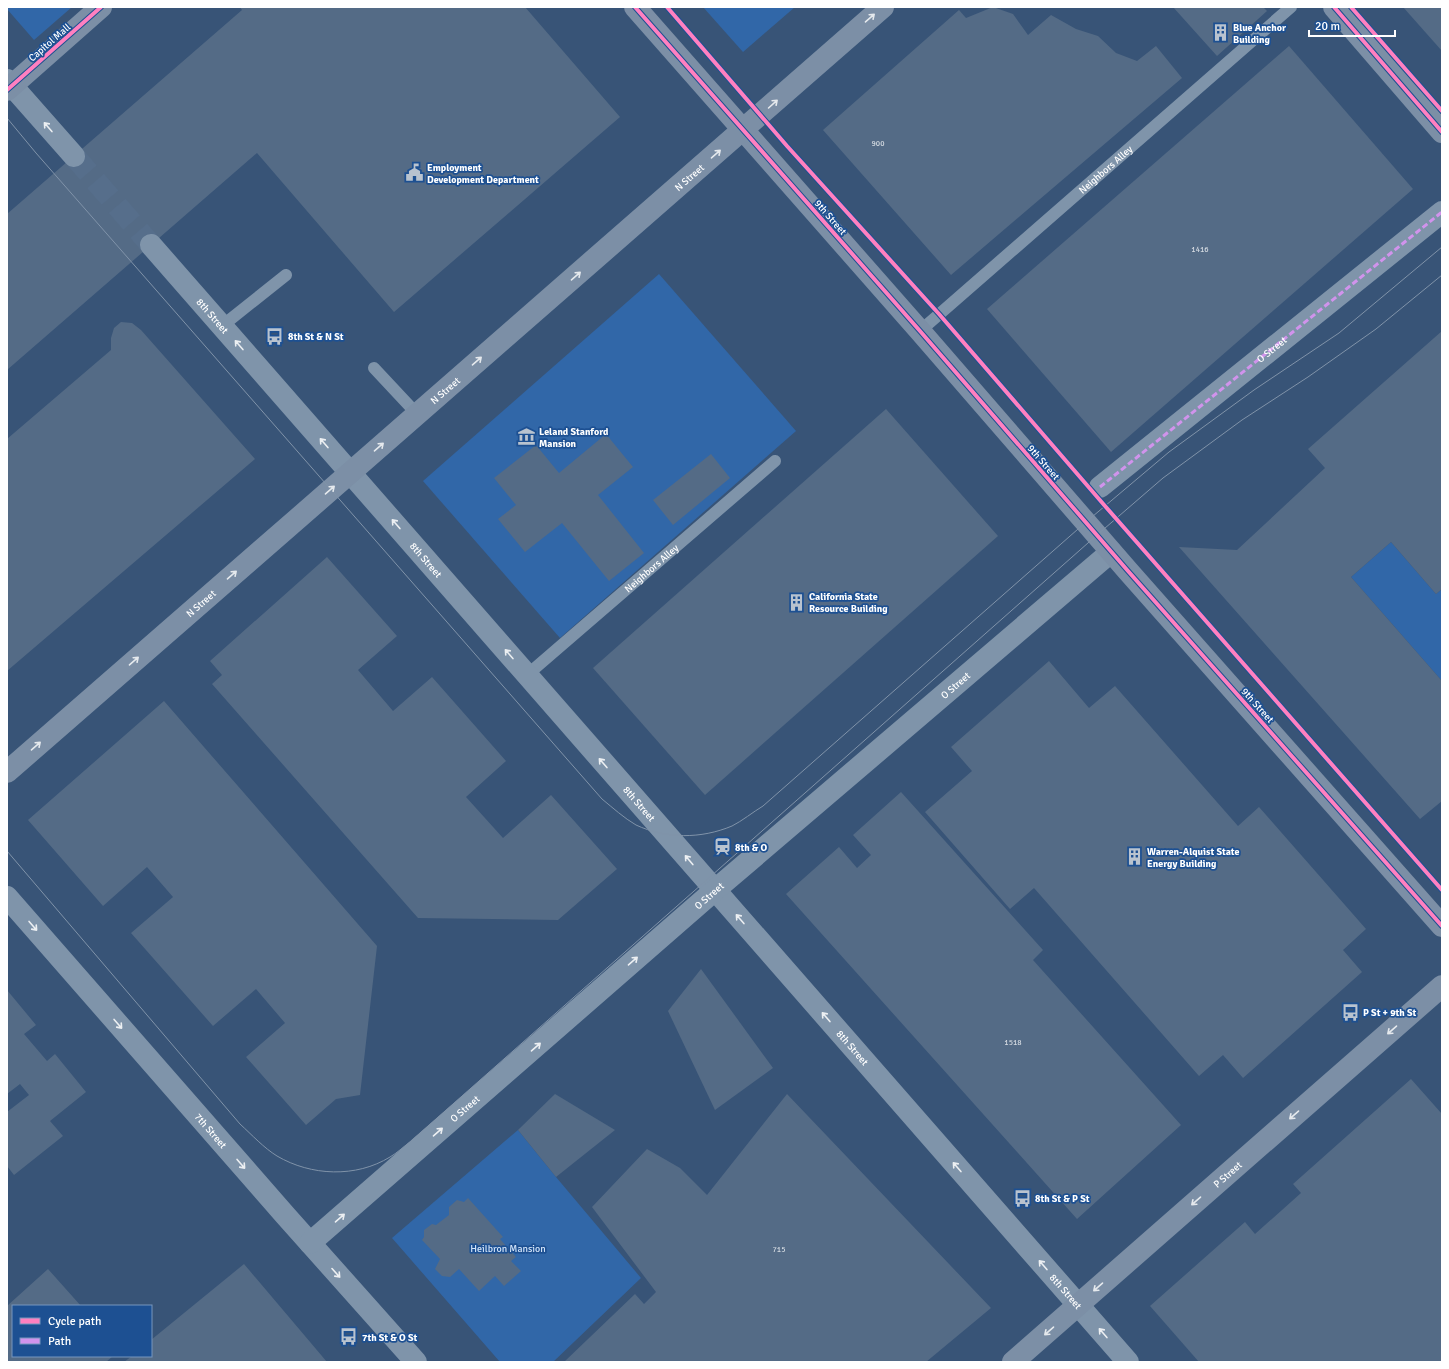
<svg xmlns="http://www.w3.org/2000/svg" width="1449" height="1369" font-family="Signika,sans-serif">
<rect width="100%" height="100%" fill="#385477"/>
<g fill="#3167a8">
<polygon points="7,7 72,7 34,40 7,9"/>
<polygon points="703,7 795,7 743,52"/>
<polygon points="659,274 796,431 560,638 423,481"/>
<polygon points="1391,542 1436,594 1442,589 1442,681 1351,577"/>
<polygon points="518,1130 556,1177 641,1278 553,1362 500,1362 392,1238"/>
</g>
<g fill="#546b86">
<polygon points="240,7 525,7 620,117 394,312 257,153 7,370 7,214 242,10"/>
<polygon points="993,7 1013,14 1028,35 1051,15 1076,29 1098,36 1116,53 1137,61 1156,46 1182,78 951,275 823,130 959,10 966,18"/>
<polygon points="1173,7 1263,7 1267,11 1217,56"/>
<polygon points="1403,7 1442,7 1442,51"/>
<polygon points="1289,46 1413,189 1111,452 987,309"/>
<polygon points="121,322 132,323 141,330 255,459 7,671 7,439 111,350 111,338 114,328"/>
<polygon points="1442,331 1442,589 1436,594 1391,542 1351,577 1442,681 1442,801 1420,819 1179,547 1237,550 1325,468 1308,449"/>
<polygon points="886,409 998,536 705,795 593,668"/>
<polygon points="606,434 633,467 598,495 644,553 609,581 562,523 525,552 498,519 516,505 494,478 536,445 559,473"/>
<polygon points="711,454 730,478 673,525 653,500"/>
<polygon points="327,557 397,636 358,670 393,711 432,677 506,761 466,797 503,838 551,795 617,869 558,920 418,918 212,684 222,675 210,661"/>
<polygon points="1049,661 1089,708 1115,686 1238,826 1259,807 1366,929 1343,950 1362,972 1243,1078 1223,1055 1199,1076 1034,888 1010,909 925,812 972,771 951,747"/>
<polygon points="164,701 377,946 360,1095 336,1099 306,1125 246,1057 285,1023 256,989 213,1026 131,933 173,897 147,867 103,906 28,820"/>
<polygon points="901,792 1043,950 1033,960 1181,1125 1077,1219 786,894 839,847 857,868 871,855 853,835"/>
<polygon points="701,969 773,1068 715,1110 668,1011"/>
<polygon points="7,990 36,1025 24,1034 47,1061 55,1054 86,1092 50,1121 63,1136 14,1175 7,1166 7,1112 29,1095 20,1084 7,1094"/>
<polygon points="1411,1079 1442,1114 1442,1362 1199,1362 1150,1306 1245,1222 1255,1234 1301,1193 1293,1184"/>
<polygon points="555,1094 615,1130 556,1177 518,1130"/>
<polygon points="787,1094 991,1308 926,1362 564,1362 635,1294 644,1304 656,1292 592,1207 647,1149 680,1168 707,1195"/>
<polygon points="468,1198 503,1237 500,1239 516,1257 511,1261 521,1271 504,1286 495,1276 479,1291 459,1269 450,1277 442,1276 435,1269 440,1259 422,1240 424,1237 424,1230 432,1224 436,1225 449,1215 449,1207 457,1200 464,1202"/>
<polygon points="244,1264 327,1362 124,1362 132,1356 151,1356 151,1340"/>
<polygon points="48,1269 81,1306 13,1306 13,1356 113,1356 106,1362 7,1362 7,1306"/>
</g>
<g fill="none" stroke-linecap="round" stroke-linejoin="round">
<polyline stroke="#566e8b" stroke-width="22" stroke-dasharray="22 11" stroke-linecap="butt" points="74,156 151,245"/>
<g stroke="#7f94aa" stroke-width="12">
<polyline points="222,326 286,275"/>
<path id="s1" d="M920,331l371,-324"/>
<polyline points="374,368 417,414"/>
<path id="s2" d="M527,675l248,-214"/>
</g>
<g stroke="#7f94aa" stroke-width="22">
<polyline points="7,80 74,156"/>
<path id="s3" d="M151,245l977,1117"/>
<polyline points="1100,487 1442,212"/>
<path id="s4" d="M7,897l278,318 131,147"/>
<path id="s5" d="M310,1243l405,-353 396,-338"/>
</g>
<g stroke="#7c8fa6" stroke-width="22">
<polyline points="635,7 920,331 1128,571 1442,926"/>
<polyline points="1334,7 1442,132"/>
<polyline points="7,90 101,7"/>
<path id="s6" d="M7,772c292,-255 585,-509 876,-765"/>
<path id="s7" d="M1013,1362l429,-376"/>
</g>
<g stroke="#8093a9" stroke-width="1">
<path d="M7,118l29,35 566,646c11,9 22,19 34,26 30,14 65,14 96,1 10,-5 21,-14 31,-20l323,-284 83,-70 85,-62 85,-57 103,-86"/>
<path d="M7,851l233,273c12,11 24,24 37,32 34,20 79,22 113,1 7,-4 13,-10 20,-15l687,-607 66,-57 79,-58 66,-43 68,-48 66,-54"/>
</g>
<path stroke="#d193ec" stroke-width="3" stroke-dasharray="6 3" stroke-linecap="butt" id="s8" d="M1100,487l342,-275"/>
<defs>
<g id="cycleway">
<polyline points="635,7 920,331 1128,571 1442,926"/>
<polyline points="667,7 787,146 939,314 1105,506 1442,890"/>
<polyline points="1334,7 1442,132"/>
<polyline points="1351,7 1442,111"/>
<polyline points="7,90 101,7"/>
</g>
</defs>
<use href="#cycleway" stroke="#1d5092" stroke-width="6"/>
<use href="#cycleway" stroke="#ff80c0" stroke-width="4"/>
</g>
<defs><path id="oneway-shaft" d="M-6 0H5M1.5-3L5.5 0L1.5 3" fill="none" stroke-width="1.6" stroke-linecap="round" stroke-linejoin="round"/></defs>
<g stroke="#e5e9ed">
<use href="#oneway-shaft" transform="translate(870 18) rotate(-41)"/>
<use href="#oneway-shaft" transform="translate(773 104) rotate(-42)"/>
<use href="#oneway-shaft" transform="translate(716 154) rotate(-41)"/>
<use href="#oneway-shaft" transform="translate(576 276) rotate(-41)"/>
<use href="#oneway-shaft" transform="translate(477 361) rotate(-41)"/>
<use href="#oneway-shaft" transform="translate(379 447) rotate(-41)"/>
<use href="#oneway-shaft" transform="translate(330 490) rotate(-41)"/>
<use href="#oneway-shaft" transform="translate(232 575) rotate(-41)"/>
<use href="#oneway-shaft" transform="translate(134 661) rotate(-41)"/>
<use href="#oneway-shaft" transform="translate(36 746) rotate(-41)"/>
<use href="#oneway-shaft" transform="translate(1392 1030) rotate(139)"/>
<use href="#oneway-shaft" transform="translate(1294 1115) rotate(139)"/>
<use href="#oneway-shaft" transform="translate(1196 1201) rotate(139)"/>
<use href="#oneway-shaft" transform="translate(1098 1287) rotate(139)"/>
<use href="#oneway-shaft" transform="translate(1049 1331) rotate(139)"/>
</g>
<g stroke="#eceff2">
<use href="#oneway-shaft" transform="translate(48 127) rotate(-131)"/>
<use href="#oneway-shaft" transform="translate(239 345) rotate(-131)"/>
<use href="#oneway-shaft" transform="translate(324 443) rotate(-131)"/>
<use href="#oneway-shaft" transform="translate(396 524) rotate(-131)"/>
<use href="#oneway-shaft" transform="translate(509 654) rotate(-131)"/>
<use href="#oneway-shaft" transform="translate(603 763) rotate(-131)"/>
<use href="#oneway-shaft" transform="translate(689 860) rotate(-130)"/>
<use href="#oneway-shaft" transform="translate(740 919) rotate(-131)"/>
<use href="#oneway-shaft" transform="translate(33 926) rotate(49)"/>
<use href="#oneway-shaft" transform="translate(633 961) rotate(-41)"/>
<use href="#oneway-shaft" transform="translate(826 1017) rotate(-131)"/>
<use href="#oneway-shaft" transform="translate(118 1024) rotate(49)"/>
<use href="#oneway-shaft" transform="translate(536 1047) rotate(-41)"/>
<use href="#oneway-shaft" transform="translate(438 1132) rotate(-41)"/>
<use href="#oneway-shaft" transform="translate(241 1164) rotate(49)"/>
<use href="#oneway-shaft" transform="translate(957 1167) rotate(-131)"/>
<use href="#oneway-shaft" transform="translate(340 1218) rotate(-41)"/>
<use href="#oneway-shaft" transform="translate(1043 1265) rotate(-131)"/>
<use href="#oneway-shaft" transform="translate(336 1273) rotate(48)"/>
<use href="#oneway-shaft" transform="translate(1103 1333) rotate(-131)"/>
</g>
<defs>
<symbol id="building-bare" viewBox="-9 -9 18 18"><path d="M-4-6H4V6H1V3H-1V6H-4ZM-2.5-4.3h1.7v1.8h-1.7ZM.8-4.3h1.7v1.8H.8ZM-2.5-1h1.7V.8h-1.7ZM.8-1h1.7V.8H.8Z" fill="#b9c3cf" stroke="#1d5092" stroke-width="2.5" paint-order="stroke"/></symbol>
<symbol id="civic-bare" viewBox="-9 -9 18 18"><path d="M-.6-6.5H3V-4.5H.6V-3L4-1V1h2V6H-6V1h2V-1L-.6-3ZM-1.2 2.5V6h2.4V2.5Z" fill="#b9c3cf" stroke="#1d5092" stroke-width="2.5" paint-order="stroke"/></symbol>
<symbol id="bus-bare" viewBox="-9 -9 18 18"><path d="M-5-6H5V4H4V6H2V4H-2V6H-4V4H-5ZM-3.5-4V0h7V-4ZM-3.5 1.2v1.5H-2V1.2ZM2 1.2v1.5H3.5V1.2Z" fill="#b9c3cf" stroke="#1d5092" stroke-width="2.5" paint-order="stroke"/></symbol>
<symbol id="museum-bare" viewBox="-9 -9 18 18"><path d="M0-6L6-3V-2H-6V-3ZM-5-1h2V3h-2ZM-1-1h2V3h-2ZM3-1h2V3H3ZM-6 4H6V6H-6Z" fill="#b9c3cf" stroke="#1d5092" stroke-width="2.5" paint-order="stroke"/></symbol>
<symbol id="station-bare" viewBox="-9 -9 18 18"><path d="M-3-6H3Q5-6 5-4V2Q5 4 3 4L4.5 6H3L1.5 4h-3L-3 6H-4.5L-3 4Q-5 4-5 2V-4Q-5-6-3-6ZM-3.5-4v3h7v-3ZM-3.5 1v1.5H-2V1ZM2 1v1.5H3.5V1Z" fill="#b9c3cf" stroke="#1d5092" stroke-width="2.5" paint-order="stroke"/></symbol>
</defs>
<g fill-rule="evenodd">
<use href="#building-bare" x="1208" y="20" width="25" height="25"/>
<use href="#civic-bare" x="402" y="160" width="25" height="25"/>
<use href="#bus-bare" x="262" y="324" width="25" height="25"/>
<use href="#museum-bare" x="514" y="424" width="25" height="25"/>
<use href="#building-bare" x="784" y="590" width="25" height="25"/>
<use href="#station-bare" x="710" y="834" width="25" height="25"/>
<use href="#building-bare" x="1122" y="844" width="25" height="25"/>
<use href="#bus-bare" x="1338" y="1000" width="25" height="25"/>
<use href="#bus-bare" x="1010" y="1186" width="25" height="25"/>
<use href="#bus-bare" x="336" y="1324" width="25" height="25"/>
</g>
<g text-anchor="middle" stroke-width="3.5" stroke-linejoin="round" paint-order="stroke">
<g font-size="8" fill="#d4dae1">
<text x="878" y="146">900</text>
<text x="1200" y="252">1416</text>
<text x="1013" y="1045">1518</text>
<text x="779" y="1252">715</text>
</g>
<g font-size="10" font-weight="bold" fill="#fff" stroke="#1d5092" text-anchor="start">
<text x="1233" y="31">Blue Anchor<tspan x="1233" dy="12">Building</tspan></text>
<text x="427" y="171">Employment<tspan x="427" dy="12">Development Department</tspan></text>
<text x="288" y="340">8th St &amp; N St</text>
<text x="539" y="435">Leland Stanford<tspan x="539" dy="12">Mansion</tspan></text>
<text x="809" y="600">California State<tspan x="809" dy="12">Resource Building</tspan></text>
<text x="735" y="851">8th &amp; O</text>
<text x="1147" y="855">Warren-Alquist State<tspan x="1147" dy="12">Energy Building</tspan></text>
<text x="1363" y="1016">P St + 9th St</text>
<text x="1035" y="1202">8th St &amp; P St</text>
<text x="362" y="1341">7th St &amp; O St</text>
</g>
<g font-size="10" fill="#fff" stroke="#1d5092">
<text transform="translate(49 42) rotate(-41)" y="4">Capitol Mall</text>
<text dy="4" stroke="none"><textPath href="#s1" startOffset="246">Neighbors Alley</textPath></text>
<text dy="4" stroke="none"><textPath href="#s6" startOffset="905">N Street</textPath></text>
<text transform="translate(831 217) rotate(49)" y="4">9th Street</text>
<text dy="4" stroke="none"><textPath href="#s3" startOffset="94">8th Street</textPath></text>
<text dy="4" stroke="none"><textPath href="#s8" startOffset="220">O Street</textPath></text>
<text dy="4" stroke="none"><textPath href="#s6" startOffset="581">N Street</textPath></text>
<text transform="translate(1044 462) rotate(49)" y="4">9th Street</text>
<text dy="4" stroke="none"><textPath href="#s3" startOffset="418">8th Street</textPath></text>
<text dy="4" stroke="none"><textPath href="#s2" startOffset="164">Neighbors Alley</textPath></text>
<text dy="4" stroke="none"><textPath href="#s6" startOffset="257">N Street</textPath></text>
<text dy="4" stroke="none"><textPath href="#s5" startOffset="853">O Street</textPath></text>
<text transform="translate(1258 705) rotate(48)" y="4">9th Street</text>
<text dy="4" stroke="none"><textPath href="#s3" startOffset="742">8th Street</textPath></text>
<text dy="4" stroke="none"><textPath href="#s5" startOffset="529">O Street</textPath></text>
<text dy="4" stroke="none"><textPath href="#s3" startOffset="1066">8th Street</textPath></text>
<text dy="4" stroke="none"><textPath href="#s5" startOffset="205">O Street</textPath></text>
<text dy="4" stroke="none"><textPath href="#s4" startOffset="310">7th Street</textPath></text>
<text dy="4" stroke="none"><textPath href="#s7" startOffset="285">P Street</textPath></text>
<text dy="4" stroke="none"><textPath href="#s3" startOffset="1390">8th Street</textPath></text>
</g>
<g font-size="10" fill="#d3e5fa" stroke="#1d5092">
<text x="508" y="1252">Heilbron Mansion</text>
</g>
</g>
<rect width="1449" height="1369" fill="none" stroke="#ffffff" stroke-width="16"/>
<rect x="12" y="1305" width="140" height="52" fill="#1d5092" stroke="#7796be"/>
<rect x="20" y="1318" width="20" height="6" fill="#ff80c0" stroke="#7796be"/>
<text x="48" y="1325" font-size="12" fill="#ffffff">Cycle path</text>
<rect x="20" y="1338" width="20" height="6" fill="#d193ec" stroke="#7796be"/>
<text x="48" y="1345" font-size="12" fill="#ffffff">Path</text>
<path d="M1309 30v6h86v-6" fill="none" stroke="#ffffff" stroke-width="2"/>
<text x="1315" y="30" font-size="12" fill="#ffffff" stroke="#1d5092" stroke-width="3" paint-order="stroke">20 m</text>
</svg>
